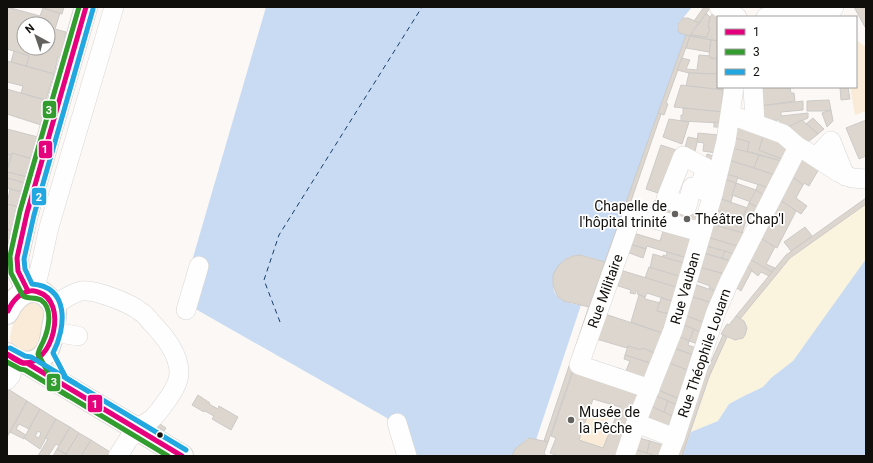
<svg xmlns="http://www.w3.org/2000/svg" width="873" height="463" font-family="Roboto,sans-serif">
<rect width="100%" height="100%" fill="#fbf8f5"/>
<g fill="#f9ebd7">
<polygon points="856,40 866,47 866,111 855,115 850,87 856,87"/>
<polygon points="35,297 45,307 41,347 27,356 11,347 10,337 16,312"/>
<polygon points="602,408 611,409 608,421 611,430 603,448 579,440 589,410 600,413"/>
</g>
<path fill="#faf4de" d="M866,204v57l-73,100 -22,17 -8,9 -19,9 -15,8 -11,17 -27,11 18,-55 18,-40 5,3h7c6,-4 9,-9 7,-16l-6,-5 50,-61z"/>
<g fill="#c8dbf3">
<path d="M266,7h438l-10,14c-7,-3 -12,-5 -16,3 -2,7 2,9 8,11l-81,227c-10,-3 -23,-9 -33,-6 -17,6 -28,33 -10,44 7,4 19,5 27,7l-51,133 -10,-2 -13,11 -3,7h-112l-13,-38 -195,-111v-46z"/>
<polygon points="866,259 866,456 682,456 691,432 718,421 729,404 744,396 763,387 771,378 793,361"/>
</g>
<g fill="#fbf8f5">
<polygon points="692,7 704,7 694,21 688,18 683,18"/>
<polygon points="581,305 589,307 544,441 536,440"/>
</g>
<g fill="none" stroke-linecap="round" stroke-linejoin="round">
<polyline stroke="#163e6a" stroke-width="1" stroke-dasharray="5 4" stroke-linecap="butt" points="280,322 264,280 279,235 422,7"/>
</g>
<g fill="#ddd6ce" stroke="#cccac7" fill-rule="evenodd">
<path d="M7,7l33,9 3,-8 17,5 -5,16 11,3 -2,7h2l-6,19 -2,-1 -4,17 -28,-8 3,-10 -22,-7zM24,24h24v24h-24z"/>
<polygon points="43,7 64,7 62,14 43,8"/>
<polygon points="704,7 711,7 699,23 694,21"/>
<polygon points="854,7 866,7 866,27 865,27"/>
<polygon points="706,13 710,17 708,27 710,28 707,37 691,35"/>
<polygon points="713,13 718,17 718,41 690,36 691,35 707,37 710,28 708,27 710,17"/>
<polygon points="683,18 688,18 699,23 693,30 690,36 680,33 678,31 678,24"/>
<polygon points="686,35 690,36 666,103 668,104 664,115 658,113"/>
<polygon points="690,36 711,40 709,52 686,48"/>
<polygon points="711,40 718,41 718,59 710,58 710,56 709,56"/>
<polygon points="14,51 29,56 26,66 11,62"/>
<polygon points="699,55 710,56 710,58 718,59 718,74 689,73 677,70 682,58 690,60 686,69 697,70"/>
<polygon points="7,61 54,74 46,100 21,93 23,86 7,82"/>
<polygon points="689,73 718,74 718,87 723,87 723,90 686,86"/>
<polygon points="681,85 723,90 721,112 674,107"/>
<polygon points="760,87 790,87 791,93 794,93 795,101 760,106"/>
<polygon points="840,87 848,87 850,99 841,100"/>
<polygon points="7,89 48,101 41,125 7,114"/>
<polygon points="829,100 831,110 827,111 807,111 807,101"/>
<polygon points="803,101 803,110 781,112 781,116 808,113 808,118 786,128 780,128 780,120 761,121 760,106"/>
<polygon points="683,108 723,112 721,123 681,121 681,115 683,115"/>
<polygon points="831,110 833,121 827,127 822,113"/>
<polygon points="658,113 661,114 548,442 544,441 590,303"/>
<polygon points="813,118 824,129 818,134 806,124"/>
<polygon points="669,119 689,122 682,144 663,137"/>
<polygon points="802,120 818,134 803,146 786,128"/>
<polygon points="866,120 866,156 859,159 846,128"/>
<rect x="714" y="122" width="6" height="5"/>
<polygon points="738,123 764,134 759,150 782,159 781,161 747,151 749,142 734,138"/>
<polygon points="7,129 38,137 32,159 12,153 11,155 7,154"/>
<polygon points="698,133 719,135 716,153 703,151 704,143 697,142"/>
<polygon points="764,134 785,144 787,150 782,159 759,150"/>
<polygon points="688,137 698,139 694,155 684,151"/>
<polygon points="732,137 749,142 747,153 731,148"/>
<polygon points="661,145 679,151 664,195 646,189"/>
<polygon points="732,148 759,155 754,168 729,160"/>
<polygon points="12,153 32,159 27,177 7,172"/>
<polygon points="7,154 11,155 7,170"/>
<polygon points="707,154 714,156 713,162 705,161"/>
<polygon points="802,154 819,169 809,186 804,183 803,185 789,174"/>
<polygon points="759,155 781,161 775,175 754,168"/>
<polygon points="729,160 775,175 769,188 725,174"/>
<polygon points="7,172 27,177 25,183 7,178"/>
<polygon points="725,174 738,177 736,183 723,179"/>
<polygon points="789,174 803,185 796,198 807,206 801,214 777,198"/>
<polygon points="7,178 25,183 22,192 7,188"/>
<polygon points="723,179 736,183 731,202 718,198"/>
<polygon points="736,183 756,190 751,202 732,195"/>
<polygon points="758,184 769,188 765,196 756,190"/>
<polygon points="10,189 22,192 18,207 7,204"/>
<polygon points="756,190 765,196 759,208 749,203"/>
<polygon points="718,198 748,208 742,220 715,210"/>
<polygon points="777,198 796,211 777,248 757,236"/>
<polygon points="866,198 866,204 790,258 740,319 736,316 786,255"/>
<polygon points="655,200 700,213 696,228 651,216"/>
<polygon points="749,203 759,208 752,223 742,220"/>
<polygon points="7,204 18,207 12,231 7,229"/>
<polygon points="715,210 746,221 742,233 711,224"/>
<polygon points="711,224 747,234 740,247 707,237"/>
<polygon points="665,225 694,234 687,258 647,246 646,249 626,243 630,232 660,241"/>
<polygon points="805,227 812,236 791,251 784,242"/>
<polygon points="7,229 12,231 8,245 7,244"/>
<polygon points="757,236 775,247 766,264 775,268 772,272 746,257"/>
<polygon points="707,237 740,247 737,255 702,245"/>
<polygon points="626,243 646,249 643,258 624,251"/>
<polygon points="702,245 725,251 722,258 700,252"/>
<polygon points="725,251 737,255 733,262 722,258"/>
<polygon points="667,252 687,258 685,264 663,257 663,255 666,256"/>
<polygon points="700,252 733,262 728,275 695,266"/>
<polygon points="653,254 687,264 683,278 650,268"/>
<polygon points="580,255 605,262 589,307 564,301 558,297 553,286 553,275 558,266 566,259 573,256"/>
<polygon points="746,257 772,272 769,276 761,272 758,276 742,263"/>
<polygon points="742,263 752,270 741,291 734,286"/>
<polygon points="649,267 682,277 679,288 645,278"/>
<polygon points="699,267 728,275 720,292 709,288 710,286 696,281"/>
<polygon points="617,269 679,288 675,302 647,293 645,297 637,294 638,291 636,291 635,294 630,293 631,290 612,284"/>
<polygon points="691,283 720,293 715,304 690,296"/>
<polygon points="639,295 645,297 645,299 660,303 657,311 671,314 665,334 631,322"/>
<polygon points="690,296 715,304 708,324 684,315"/>
<polygon points="661,298 675,302 671,314 657,311"/>
<polygon points="602,313 665,334 657,354 642,348 641,350 628,346 627,348 593,338"/>
<polygon points="684,315 708,324 704,334 681,324"/>
<polygon points="736,316 744,321 747,328 745,335 743,338 735,340 721,334 727,324 729,325"/>
<polygon points="681,324 694,329 689,341 676,335"/>
<polygon points="694,329 704,334 701,345 689,341"/>
<polygon points="676,335 689,341 688,345 699,349 696,356 672,347"/>
<polygon points="723,335 727,337 709,377 682,456 677,456 705,375"/>
<polygon points="628,346 641,350 642,348 657,354 653,364 625,355"/>
<polygon points="673,348 696,356 690,371 667,362"/>
<polygon points="625,355 653,364 646,383 616,373 618,368 626,371 630,361 624,359"/>
<polygon points="667,362 692,372 682,400 656,389"/>
<path d="M574,369l69,22 -23,65h-62l-8,-3 6,-15 -5,-2zM593,399l27,8 -17,41 -24,-8z"/>
<polygon points="8,389 27,401 7,437 7,391"/>
<polygon points="655,389 682,400 679,406 652,394"/>
<polygon points="652,394 668,401 664,412 648,405"/>
<polygon points="198,395 210,403 209,404 218,409 219,406 238,417 231,430 212,419 214,416 205,411 204,412 192,405"/>
<polygon points="27,401 40,409 29,429 19,424 16,429 26,435 24,439 10,432"/>
<polygon points="668,401 679,406 675,417 664,412"/>
<polygon points="650,406 675,417 670,428 646,419"/>
<path d="M40,409l16,10 -16,30 -16,-11zM38,431l3,2 -2,5 -4,-2z"/>
<polygon points="56,419 70,427 59,446 56,444 48,456 38,456 48,439 45,438"/>
<polygon points="160,424 166,428 164,431 158,427"/>
<polygon points="70,427 79,433 66,454 57,449"/>
<polygon points="79,433 91,440 81,456 68,456 66,454"/>
<polygon points="636,437 650,441 647,453 633,449"/>
<polygon points="529,438 548,442 544,453 546,456 512,456 515,449"/>
<polygon points="91,440 110,452 107,456 81,456"/>
<polygon points="650,441 663,445 662,456 656,456 647,453"/>
<polygon points="57,449 67,455 66,456 53,456"/>
<polygon points="633,449 647,453 656,456 630,456"/>
</g>
<g fill="none" stroke-linecap="round" stroke-linejoin="round">
<defs>
<g id="minor">
<polyline points="719,7 737,17"/>
<polyline points="766,17 832,10 834,7"/>
<polyline points="753,87 755,123"/>
<polyline points="731,115 783,134 798,147 806,151 838,172 852,178 866,179"/>
<polyline points="821,152 831,141 845,176"/>
<polyline points="699,189 692,187 687,206 666,199 683,156 706,168 699,189 713,194"/>
<path d="M34,290c7,-21 10,-42 15,-63l65,-220"/>
<path d="M54,305c7,-4 20,-13 27,-14 14,-2 49,12 60,21 4,2 7,7 11,11 12,13 27,30 27,50 0,10 -8,22 -14,30 -10,14 -14,19 -30,25"/>
<polyline points="186,310 199,266"/>
<polyline points="53,332 78,336"/>
<polyline points="7,380 11,375 11,357"/>
<polyline points="650,389 579,365 633,213 701,232"/>
<polyline points="397,423 407,456"/>
<polyline points="636,423 675,438"/>
<polyline points="118,456 130,437 140,431"/>
<polyline points="625,456 636,423 673,330 713,194 726,141 734,87"/>
<polyline points="668,456 675,438 716,312 729,282 798,147"/>
</g>
<g id="major">
<polyline points="28,291 18,271 17,258 27,213 86,7"/>
<path d="M7,313c5,-11 12,-20 24,-22 5,-1 10,0 14,4 4,3 9,9 10,14 1,6 -1,13 -2,19 -1,8 -2,16 -6,23 -10,15 -28,15 -40,3"/>
<polyline points="27,363 182,456"/>
</g>
</defs>
<use href="#minor" stroke="#d8d6d3" stroke-width="20"/>
<use href="#major" stroke="#d8d6d3" stroke-width="24"/>
<use href="#minor" stroke="#fefefe" stroke-width="19"/>
<use href="#major" stroke="#fefefe" stroke-width="22"/>
<defs>
<g id="bus-1">
<polyline points="28,291 18,271 17,258 27,213 86,7"/>
<polyline points="7,354 23,363 27,363 182,456"/>
<path d="M7,354c4,3 11,8 16,9 30,3 46,-62 15,-71 -3,-1 -5,-2 -8,-1 -11,2 -18,11 -22,20"/>
</g>
<g id="bus-2">
<path d="M79,7l-59,204 -10,45 1,17 12,23c5,3 12,1 18,4 13,9 7,31 2,42 -2,4 -4,7 -5,12l19,35 111,67"/>
<polyline points="7,362 20,369 25,370 68,396"/>
</g>
<g id="bus-3">
<path d="M93,9l-59,206 -10,44 1,10 7,15c38,3 34,44 21,69l13,25 120,72"/>
<polyline points="10,348 25,356 31,357 76,384"/>
</g>
</defs>
<use href="#bus-1" stroke="#fff" stroke-width="8"/>
<use href="#bus-2" stroke="#fff" stroke-width="8"/>
<use href="#bus-3" stroke="#fff" stroke-width="8"/>
<use href="#bus-1" stroke="#e5007d" stroke-width="5"/>
<use href="#bus-2" stroke="#339c2e" stroke-width="5"/>
<use href="#bus-3" stroke="#23a7e0" stroke-width="5"/>
</g>
<g fill="#63615e" stroke="#fff" stroke-width="1.5">
<circle cx="675" cy="214" r="4"/>
<circle cx="687" cy="219" r="4"/>
<circle cx="571" cy="420" r="4"/>
</g>
<circle fill="#110f0c" stroke="#fff" stroke-width="1.5" cx="160" cy="435" r="3.5"/>
<g text-anchor="middle" stroke-width="3.5" stroke-linejoin="round" paint-order="stroke">
<g font-size="14" fill="#110f0c" stroke="#fff" text-anchor="start">
<text x="667" y="211" text-anchor="end">Chapelle de<tspan x="667" dy="16">l'hôpital trinité</tspan></text>
<text x="695" y="224">Théâtre Chap'l</text>
<text x="579" y="417">Musée de<tspan x="579" dy="16">la Pêche</tspan></text>
</g>
<g font-size="14" fill="#110f0c" stroke="#fff">
<text transform="translate(685 288) rotate(-74)" y="5">Rue Vauban</text>
<text transform="translate(605 291) rotate(-70)" y="5">Rue Militaire</text>
<text transform="translate(704 353) rotate(-71)" y="5">Rue Théophile Louarn</text>
</g>
</g>
<g stroke="#fff" stroke-width="1.5">
<rect x="42" y="100" width="15" height="19" rx="4" fill="#339c2e"/>
<rect x="38" y="140" width="15" height="19" rx="4" fill="#e5007d"/>
<rect x="31" y="187" width="16" height="19" rx="4" fill="#23a7e0"/>
<rect x="46" y="373" width="15" height="19" rx="4" fill="#339c2e"/>
<rect x="87" y="394" width="16" height="19" rx="4" fill="#e5007d"/>
</g>
<g font-size="11" text-anchor="middle" font-weight="bold" fill="#fff">
<text x="49" y="114">3</text>
<text x="45" y="153">1</text>
<text x="39" y="201">2</text>
<text x="54" y="386">3</text>
<text x="95" y="408">1</text>
</g>
<rect width="873" height="463" fill="none" stroke="#110f0c" stroke-width="16"/>
<rect x="717" y="16" width="140" height="72" fill="#ffffff" stroke="#a09f9e"/>
<rect x="725" y="29" width="20" height="6" fill="#e5007d" stroke="#a09f9e"/>
<text x="753" y="36" font-size="12" fill="#110f0c">1</text>
<rect x="725" y="49" width="20" height="6" fill="#339c2e" stroke="#a09f9e"/>
<text x="753" y="56" font-size="12" fill="#110f0c">3</text>
<rect x="725" y="69" width="20" height="6" fill="#23a7e0" stroke="#a09f9e"/>
<text x="753" y="76" font-size="12" fill="#110f0c">2</text>
<g transform="translate(36 36) rotate(320)"><circle r="19" fill="#ffffff" stroke="#a09f9e"/>
<path d="M0-3L7 15L0 10L-7 15Z" fill="#63615e"/>
<text y="-6" font-size="11" font-weight="bold" text-anchor="middle" fill="#110f0c">N</text>
</g>
</svg>
